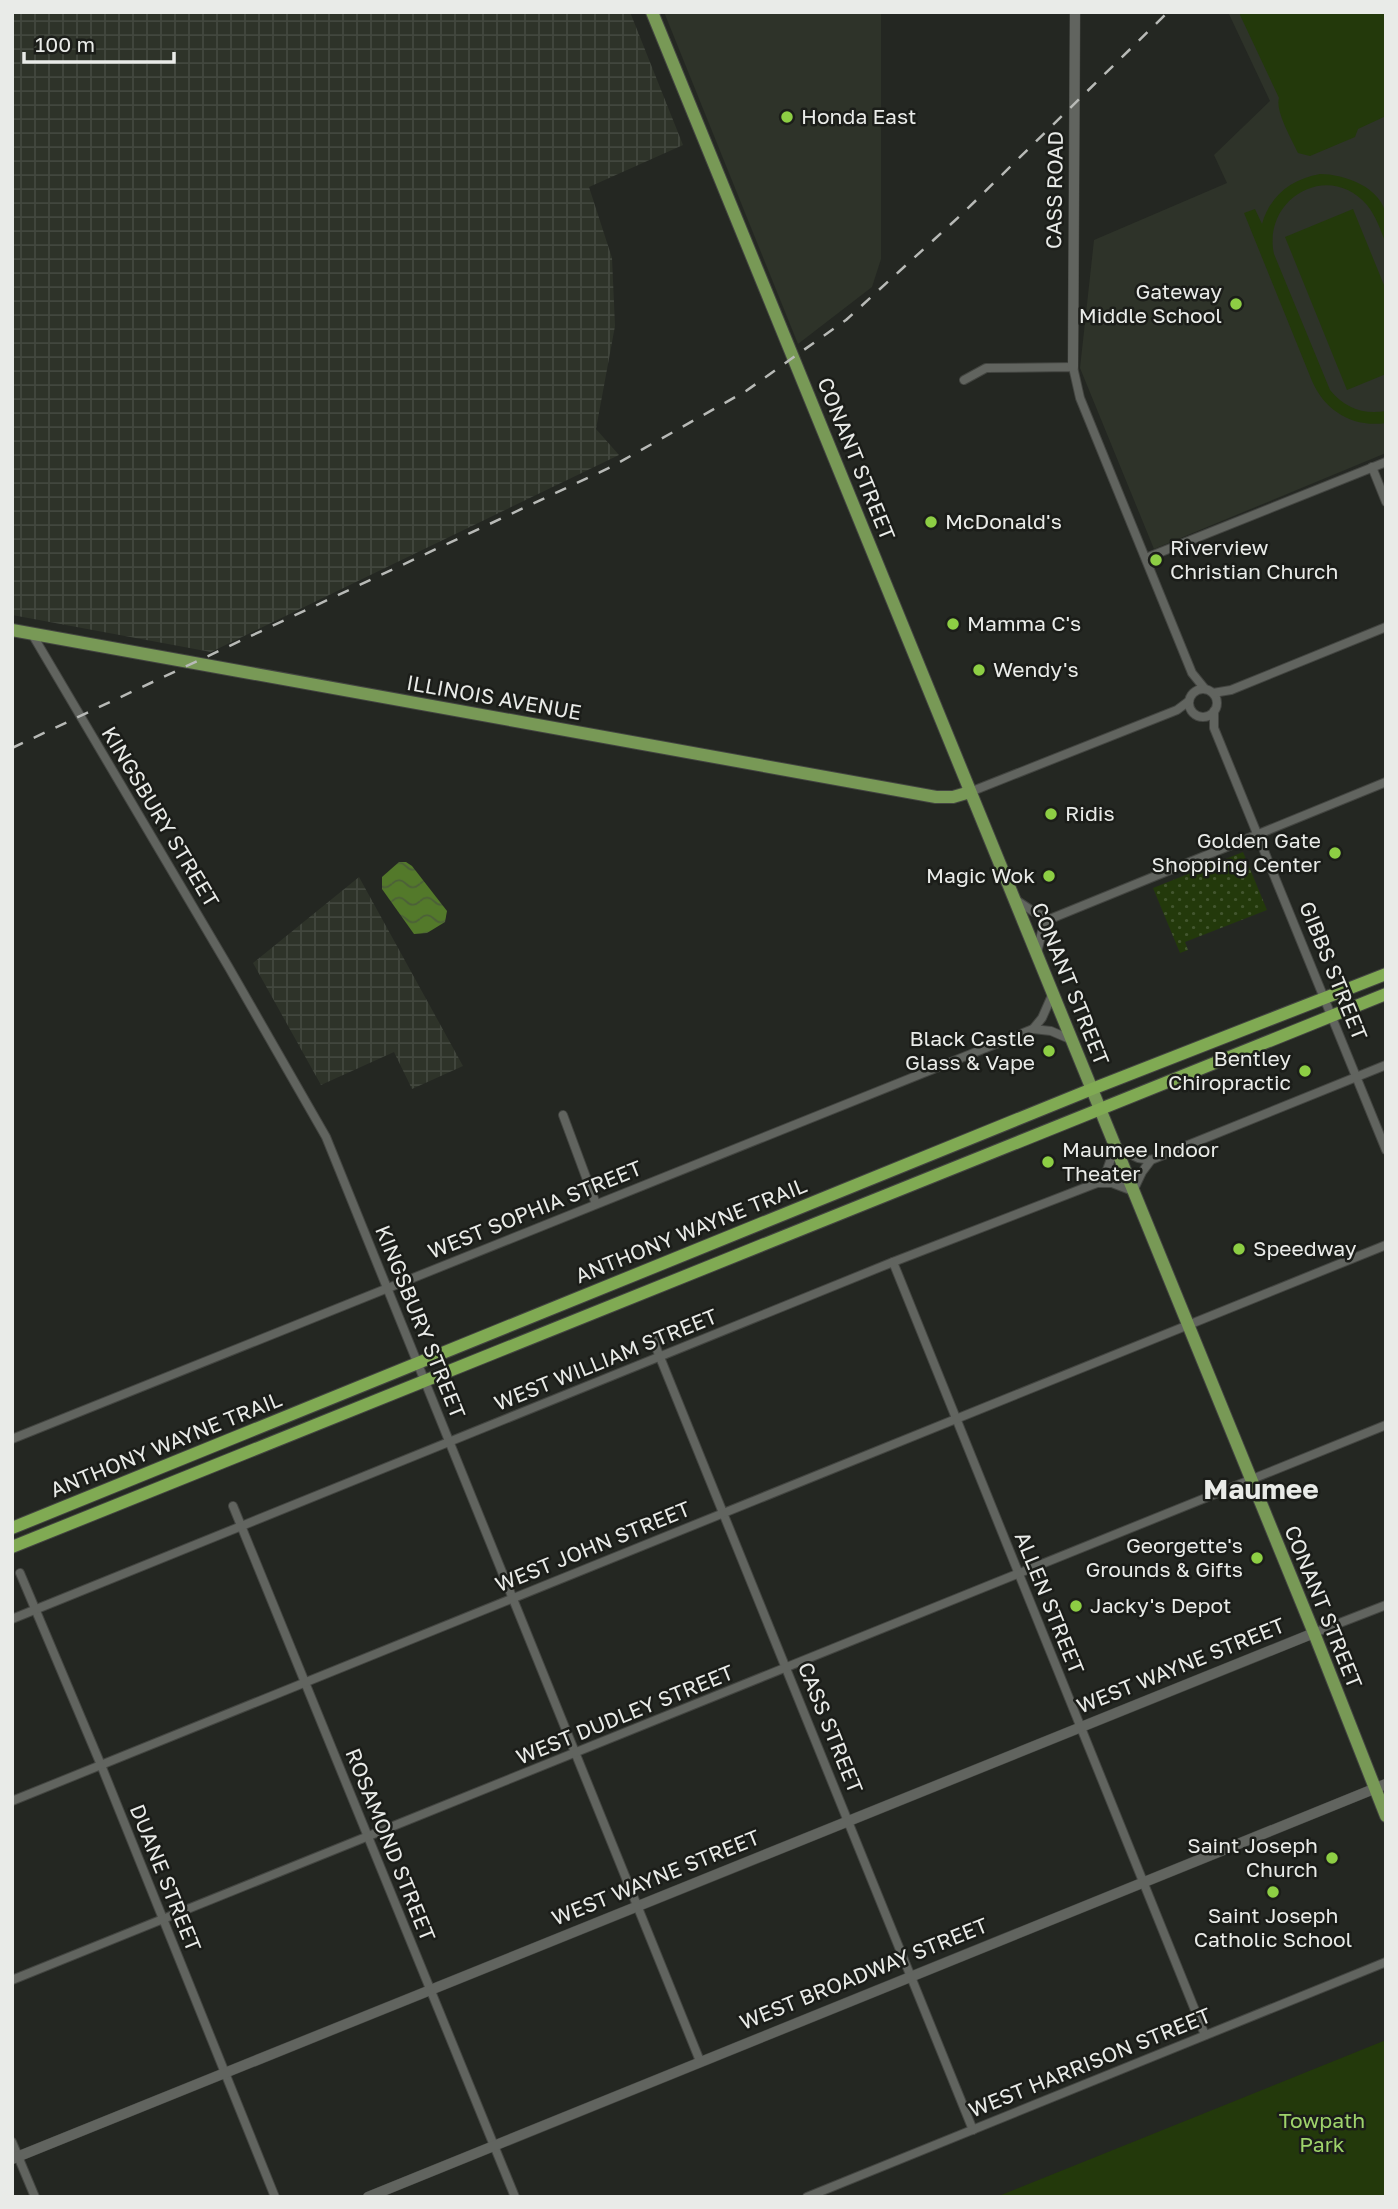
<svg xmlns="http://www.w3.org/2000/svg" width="1398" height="2209" font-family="'Golos Text',sans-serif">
<defs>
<pattern id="industrial-grid" width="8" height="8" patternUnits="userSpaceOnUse" patternTransform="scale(1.75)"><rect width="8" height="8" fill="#2e3329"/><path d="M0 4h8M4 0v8" fill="none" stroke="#42473e"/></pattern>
<pattern id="grass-dots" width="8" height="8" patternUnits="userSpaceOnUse" patternTransform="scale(1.75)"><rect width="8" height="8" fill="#23390b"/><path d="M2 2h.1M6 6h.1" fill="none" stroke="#43562f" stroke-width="1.8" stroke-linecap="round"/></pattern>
<pattern id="water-waves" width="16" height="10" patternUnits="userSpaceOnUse" patternTransform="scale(1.75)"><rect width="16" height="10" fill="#53792a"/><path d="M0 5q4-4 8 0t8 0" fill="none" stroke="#4c6038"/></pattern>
</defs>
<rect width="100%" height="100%" fill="#242722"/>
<g fill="#2e3329">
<polygon points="664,12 881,12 881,259 872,287 798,344"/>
<polygon points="1228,12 1386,12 1386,453 1154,549 1080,368 1094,240 1227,183 1214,155 1270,101"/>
</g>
<g fill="url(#industrial-grid)">
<polygon points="12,12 630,12 683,145 589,187 612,258 615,326 596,429 619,455 211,652 12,615"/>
<polygon points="359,877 463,1066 412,1089 394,1052 321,1085 253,963"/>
</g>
<polygon fill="url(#grass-dots)" points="1243,852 1267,910 1185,942 1188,950 1180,953 1153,888"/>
<g fill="#23390b">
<path d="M1241,12h143l2,104 -28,13 -3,8 -45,19 -12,-3c-6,-13 -23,-42 -19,-55l-39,-83z"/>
<path d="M1320,174c24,0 62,13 66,42 1,9 0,19 0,28 -5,-13 -10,-28 -19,-39 -38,-45 -105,-7 -93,49l56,136c15,18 33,25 56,21v12c-33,5 -61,-12 -74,-42l-68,-168 11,-4 7,15c8,-28 29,-45 58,-50z"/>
<polygon points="1353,209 1386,290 1386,374 1347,390 1285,237"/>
<polygon points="1386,2040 1386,2197 996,2197"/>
</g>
<polygon fill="url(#water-waves)" points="399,862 406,862 412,866 447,911 445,922 427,933 414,934 382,889 382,877"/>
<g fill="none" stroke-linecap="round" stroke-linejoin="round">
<defs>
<g id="minor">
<polyline points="964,380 986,368 1073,367 1080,398 1192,673 1205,689"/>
<polyline points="1372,467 1386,502"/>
<polyline points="1146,558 1386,462"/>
<polyline points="32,634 228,966 326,1137 700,2061"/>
<circle cx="1203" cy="703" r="14"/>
<polyline points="1213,693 1231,690 1386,627"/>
<polyline points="1214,711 1214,728 1386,1150"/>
<polyline points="970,792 1177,710 1189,701"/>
<polyline points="1016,900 1034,912 1050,919"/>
<polyline points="1037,953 1042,931 1050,919 1386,782"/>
<polyline points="1033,1029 1051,1031 1072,1040"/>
<polyline points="563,1115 596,1204"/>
<polyline points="1097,1183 1107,1170 1115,1147 1138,1158 1151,1160"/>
<polyline points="893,1262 1205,2035"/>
<polyline points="653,1340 973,2130"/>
<polyline points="12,1439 1033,1029 1042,1018 1053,993"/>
<polyline points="233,1506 515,2197"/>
<polyline points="20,1573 101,1765 275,2197"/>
<polyline points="12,1619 893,1262 1097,1183 1112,1183 1133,1191 1142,1172 1151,1160 1386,1065"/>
<polyline points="1314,1633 1386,1605"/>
<polyline points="12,1801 1386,1245"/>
<polyline points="12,1980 1386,1425"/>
<polyline points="12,2142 35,2197"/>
<polyline points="807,2197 1386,1962"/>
</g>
<g id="tertiary">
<polyline points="1073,367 1075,12"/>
<polyline points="12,2159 1314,1633"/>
<polyline points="368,2197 1386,1784"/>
</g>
<g id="primary">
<polyline points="652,12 1314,1633 1386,1816"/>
<polyline points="12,630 936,797 953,797 970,792"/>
</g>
<g id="trunk">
<polyline points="12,1528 1092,1089 1386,974"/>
<polyline points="12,1547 1386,994"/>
</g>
</defs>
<use href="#minor" stroke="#434541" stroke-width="10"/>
<use href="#tertiary" stroke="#434541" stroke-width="11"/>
<use href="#primary" stroke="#434541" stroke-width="14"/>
<use href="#trunk" stroke="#434541" stroke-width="14"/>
<use href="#minor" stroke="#61645f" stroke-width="8"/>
<use href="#tertiary" stroke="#61645f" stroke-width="10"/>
<use href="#primary" stroke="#789956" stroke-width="12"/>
<use href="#trunk" stroke="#80aa53" stroke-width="12"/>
<polyline stroke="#b8bab7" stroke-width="2.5" stroke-dasharray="12 12" stroke-linecap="butt" points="12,748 611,467 746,391 846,320 962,214 1168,12"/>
</g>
<g fill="#8dce44" stroke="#1b1d19" stroke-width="2.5">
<circle cx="787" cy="117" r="7"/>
<circle cx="1236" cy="304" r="7"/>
<circle cx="931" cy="522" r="7"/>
<circle cx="1156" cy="560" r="7"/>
<circle cx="953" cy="624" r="7"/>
<circle cx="979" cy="670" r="7"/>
<circle cx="1051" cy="814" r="7"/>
<circle cx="1335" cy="853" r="7"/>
<circle cx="1049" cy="876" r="7"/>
<circle cx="1049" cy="1051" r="7"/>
<circle cx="1305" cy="1071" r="7"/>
<circle cx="1048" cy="1162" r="7"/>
<circle cx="1239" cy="1249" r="7"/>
<circle cx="1257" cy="1558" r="7"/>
<circle cx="1076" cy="1606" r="7"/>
<circle cx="1332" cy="1858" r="7"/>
<circle cx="1273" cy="1892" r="7"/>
</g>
<g text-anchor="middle" stroke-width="5" stroke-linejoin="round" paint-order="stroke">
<g font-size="21" fill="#e9ebe8" stroke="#1b1d19" text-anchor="start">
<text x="801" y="124">Honda East</text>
<text x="1222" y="299" text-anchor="end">Gateway<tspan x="1222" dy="24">Middle School</tspan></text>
<text x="945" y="529">McDonald's</text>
<text x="1170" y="555">Riverview<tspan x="1170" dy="24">Christian Church</tspan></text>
<text x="967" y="631">Mamma C's</text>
<text x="993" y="677">Wendy's</text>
<text x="1065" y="821">Ridis</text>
<text x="1321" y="848" text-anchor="end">Golden Gate<tspan x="1321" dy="24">Shopping Center</tspan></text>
<text x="1035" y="883" text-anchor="end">Magic Wok</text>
<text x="1035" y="1046" text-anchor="end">Black Castle<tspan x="1035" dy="24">Glass &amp; Vape</tspan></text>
<text x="1291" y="1066" text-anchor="end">Bentley<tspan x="1291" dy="24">Chiropractic</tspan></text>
<text x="1062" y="1157">Maumee Indoor<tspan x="1062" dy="24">Theater</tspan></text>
<text x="1253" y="1256">Speedway</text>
<text x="1243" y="1553" text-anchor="end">Georgette's<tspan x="1243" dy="24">Grounds &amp; Gifts</tspan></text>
<text x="1090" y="1613">Jacky's Depot</text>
<text x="1318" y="1853" text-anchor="end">Saint Joseph<tspan x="1318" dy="24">Church</tspan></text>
<text x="1273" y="1923" text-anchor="middle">Saint Joseph<tspan x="1273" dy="24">Catholic School</tspan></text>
</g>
<g font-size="21" fill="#e9ebe8" stroke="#1b1d19">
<text transform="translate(1055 190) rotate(-89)" y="7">CASS ROAD</text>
<text transform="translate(856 459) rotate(68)" y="7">CONANT STREET</text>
<text transform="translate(494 698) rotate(10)" y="7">ILLINOIS AVENUE</text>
<text transform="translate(160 817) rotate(59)" y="7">KINGSBURY STREET</text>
<text transform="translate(1333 971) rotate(68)" y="7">GIBBS STREET</text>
<text transform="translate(1070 984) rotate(68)" y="7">CONANT STREET</text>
<text transform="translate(535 1210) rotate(-22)" y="7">WEST SOPHIA STREET</text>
<text transform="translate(691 1231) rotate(-22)" y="7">ANTHONY WAYNE TRAIL</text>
<text transform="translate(420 1322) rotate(68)" y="7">KINGSBURY STREET</text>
<text transform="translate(606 1360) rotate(-22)" y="7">WEST WILLIAM STREET</text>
<text transform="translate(166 1445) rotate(-22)" y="7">ANTHONY WAYNE TRAIL</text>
<text transform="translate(593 1547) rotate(-22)" y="7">WEST JOHN STREET</text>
<text transform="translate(1049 1603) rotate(68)" y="7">ALLEN STREET</text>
<text transform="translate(1323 1607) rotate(68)" y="7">CONANT STREET</text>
<text transform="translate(1181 1666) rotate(-22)" y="7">WEST WAYNE STREET</text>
<text transform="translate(625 1715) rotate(-22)" y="7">WEST DUDLEY STREET</text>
<text transform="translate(830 1728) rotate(68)" y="7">CASS STREET</text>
<text transform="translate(390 1845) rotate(68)" y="7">ROSAMOND STREET</text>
<text transform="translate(165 1878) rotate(68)" y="7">DUANE STREET</text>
<text transform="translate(656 1878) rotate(-22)" y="7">WEST WAYNE STREET</text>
<text transform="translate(864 1974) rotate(-22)" y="7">WEST BROADWAY STREET</text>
<text transform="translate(1090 2063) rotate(-22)" y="7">WEST HARRISON STREET</text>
</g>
<g font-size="21" fill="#9ed36b" stroke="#1b1d19">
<text x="1322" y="2128">Towpath<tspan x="1322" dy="24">Park</tspan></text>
</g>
<g font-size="28" font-weight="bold" fill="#e9ebe8" stroke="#1b1d19">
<text x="1261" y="1499">Maumee</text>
</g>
</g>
<rect width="1398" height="2209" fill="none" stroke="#e9ebe8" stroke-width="28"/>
<path d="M24 52v10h150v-10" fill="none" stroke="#e9ebe8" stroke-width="3.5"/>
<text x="35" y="52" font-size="21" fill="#e9ebe8" stroke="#1b1d19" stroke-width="5" paint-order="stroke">100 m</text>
</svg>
